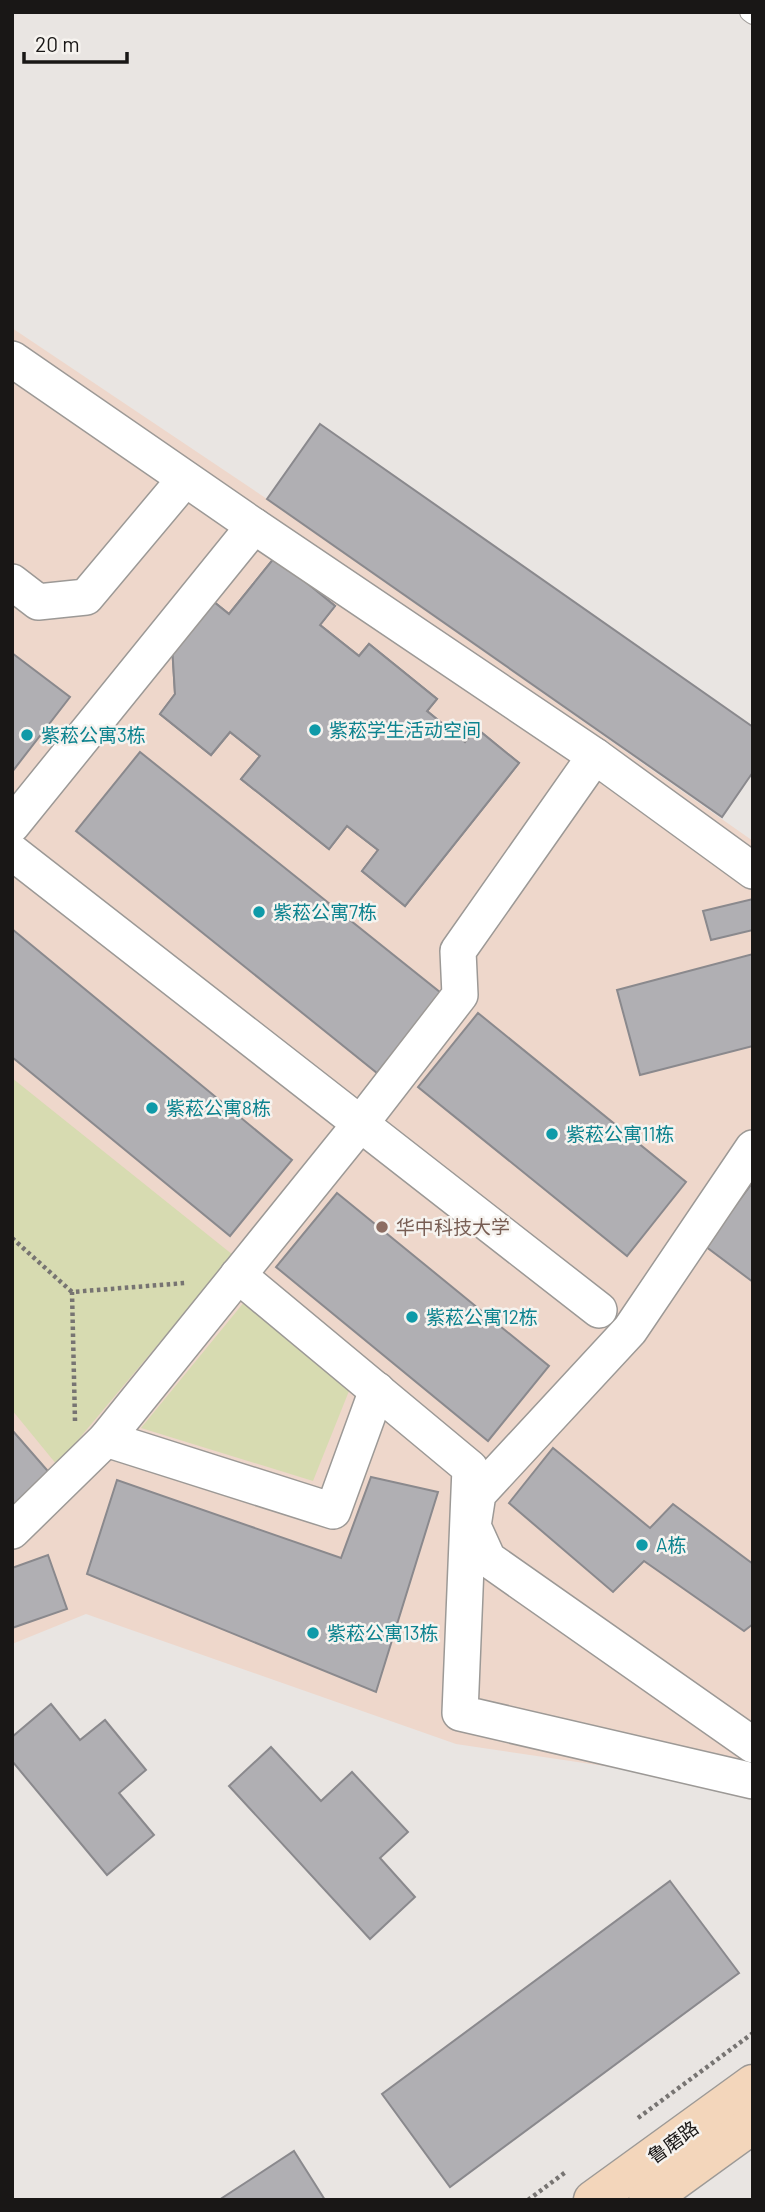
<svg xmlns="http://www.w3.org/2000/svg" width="765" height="2212" font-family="Barlow,'Noto Sans SC',sans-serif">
<rect width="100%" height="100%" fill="#e9e5e2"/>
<polygon fill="#eed7cb" points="12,328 267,499 753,841 753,1788 456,1744 86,1614 12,1644"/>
<g fill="#d7dbb1">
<polygon points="12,1078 233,1255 57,1465 12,1410"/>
<polygon points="245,1301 349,1391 313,1481 141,1428"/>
</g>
<g fill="#b0afb3" stroke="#8a898d" stroke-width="2" fill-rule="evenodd">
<polygon points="320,424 753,727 753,772 722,817 267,499"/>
<path d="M275,557l60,49 -15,19 39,31 10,-12 68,55 -10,12 38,31 11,-14 43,35 -114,143 -43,-35 16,-21 -31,-24 -18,23 -88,-70 19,-23 -30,-24 -19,23 -51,-41 15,-20 -3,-49 37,-47 20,16zM304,645l145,117 -40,50 -139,-112 26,-32 -7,-5z"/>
<polygon points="275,557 335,606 320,625 359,656 369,644 437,699 427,711 465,742 476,728 519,763 405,906 362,871 378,850 347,826 329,849 241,779 260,756 230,732 211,755 160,714 175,694 172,645 209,598 229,614"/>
<polygon points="12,653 70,697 12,772"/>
<polygon points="140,752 441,993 377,1073 76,831"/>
<polygon points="753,899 753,930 711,940 703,911"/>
<polygon points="12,929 292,1160 230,1236 12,1057"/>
<polygon points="753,954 753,1046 640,1075 617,990"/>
<polygon points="478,1013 686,1182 627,1256 418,1087"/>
<polygon points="753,1182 753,1282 705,1246"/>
<polygon points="337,1193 549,1366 488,1441 276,1267"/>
<polygon points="12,1430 53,1477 12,1513"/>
<polygon points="553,1448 650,1528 673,1504 753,1564 753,1624 744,1631 644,1561 613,1592 509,1503"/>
<polygon points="371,1477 438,1492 376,1692 87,1574 117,1480 341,1558"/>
<polygon points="48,1555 67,1609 12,1628 12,1568"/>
<polygon points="51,1704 80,1740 105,1720 146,1770 119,1793 154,1835 107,1875 12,1761 12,1737"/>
<polygon points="271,1747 321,1801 352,1772 408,1832 380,1858 415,1897 370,1939 229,1786"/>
<polygon points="670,1881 739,1973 450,2187 382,2094"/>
<polygon points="294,2151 325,2200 219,2200"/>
</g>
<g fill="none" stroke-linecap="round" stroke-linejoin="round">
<defs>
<polyline id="lane" points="749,12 753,15"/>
<g id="street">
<polyline points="12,359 254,526 595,756 753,871"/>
<polyline points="12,582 38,602 86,597 185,479"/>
<polyline points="12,825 254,526"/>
<polyline points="12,852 599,1310"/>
<polyline points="753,1148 630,1330 478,1494 473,1526 488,1559 753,1745"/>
<polyline points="238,1275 470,1468 460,1713 753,1781"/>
<polyline points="106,1439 333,1511 377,1390"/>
<polyline points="12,1531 106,1439 361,1123 460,995 458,951 595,756"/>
</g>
<g id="secondary">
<polyline points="593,2200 753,2084"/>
<polyline points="648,2200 753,2124"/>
</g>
</defs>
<use href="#lane" stroke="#9c9996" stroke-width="20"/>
<use href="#street" stroke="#9c9996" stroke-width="38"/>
<use href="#secondary" stroke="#9c9996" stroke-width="41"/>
<g stroke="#777472" stroke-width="4.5" stroke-dasharray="3.5 3.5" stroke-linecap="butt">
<polyline points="12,1238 72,1292"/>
<polyline points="75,1421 72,1292 185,1283"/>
<polyline points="638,2118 753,2033"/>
<polyline points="528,2200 567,2171"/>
</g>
<use href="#lane" stroke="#fff" stroke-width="18"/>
<use href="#street" stroke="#fff" stroke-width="35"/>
<use href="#secondary" stroke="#f3d6bb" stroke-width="38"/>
</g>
<g fill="#0f9aa8" stroke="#f6f3ef" stroke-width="2.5">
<circle cx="315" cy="730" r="7"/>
<circle cx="27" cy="735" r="7"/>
<circle cx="259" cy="912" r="7"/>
<circle cx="152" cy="1108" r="7"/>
<circle cx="552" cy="1134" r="7"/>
<circle cx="412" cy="1317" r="7"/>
<circle cx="642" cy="1545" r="7"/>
<circle cx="313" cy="1633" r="7"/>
</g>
<circle fill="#8d6e63" stroke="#f6f3ef" stroke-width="2.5" cx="382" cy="1227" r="7"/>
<g text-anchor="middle" stroke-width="5" stroke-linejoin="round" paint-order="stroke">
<g font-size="19" fill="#0d838f" stroke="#f6f3ef" text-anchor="start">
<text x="329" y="737">紫菘学生活动空间</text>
<text x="41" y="742">紫菘公寓3栋</text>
<text x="273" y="919">紫菘公寓7栋</text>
<text x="166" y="1115">紫菘公寓8栋</text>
<text x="566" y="1141">紫菘公寓11栋</text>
<text x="426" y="1324">紫菘公寓12栋</text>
<text x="656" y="1552">A栋</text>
<text x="327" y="1640">紫菘公寓13栋</text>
</g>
<g font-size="19" fill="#785e54" stroke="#f6f3ef" text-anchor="start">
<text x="396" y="1234">华中科技大学</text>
</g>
<g font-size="19" fill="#191716" stroke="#f6f3ef">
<text transform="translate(673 2142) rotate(-36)" y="7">鲁磨路</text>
</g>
</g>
<rect width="765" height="2212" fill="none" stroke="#191716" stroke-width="28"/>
<path d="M24 52v10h103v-10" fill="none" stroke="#191716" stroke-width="3.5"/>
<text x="35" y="52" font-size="21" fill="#191716" stroke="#f6f3ef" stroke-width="5" paint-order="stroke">20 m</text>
</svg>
